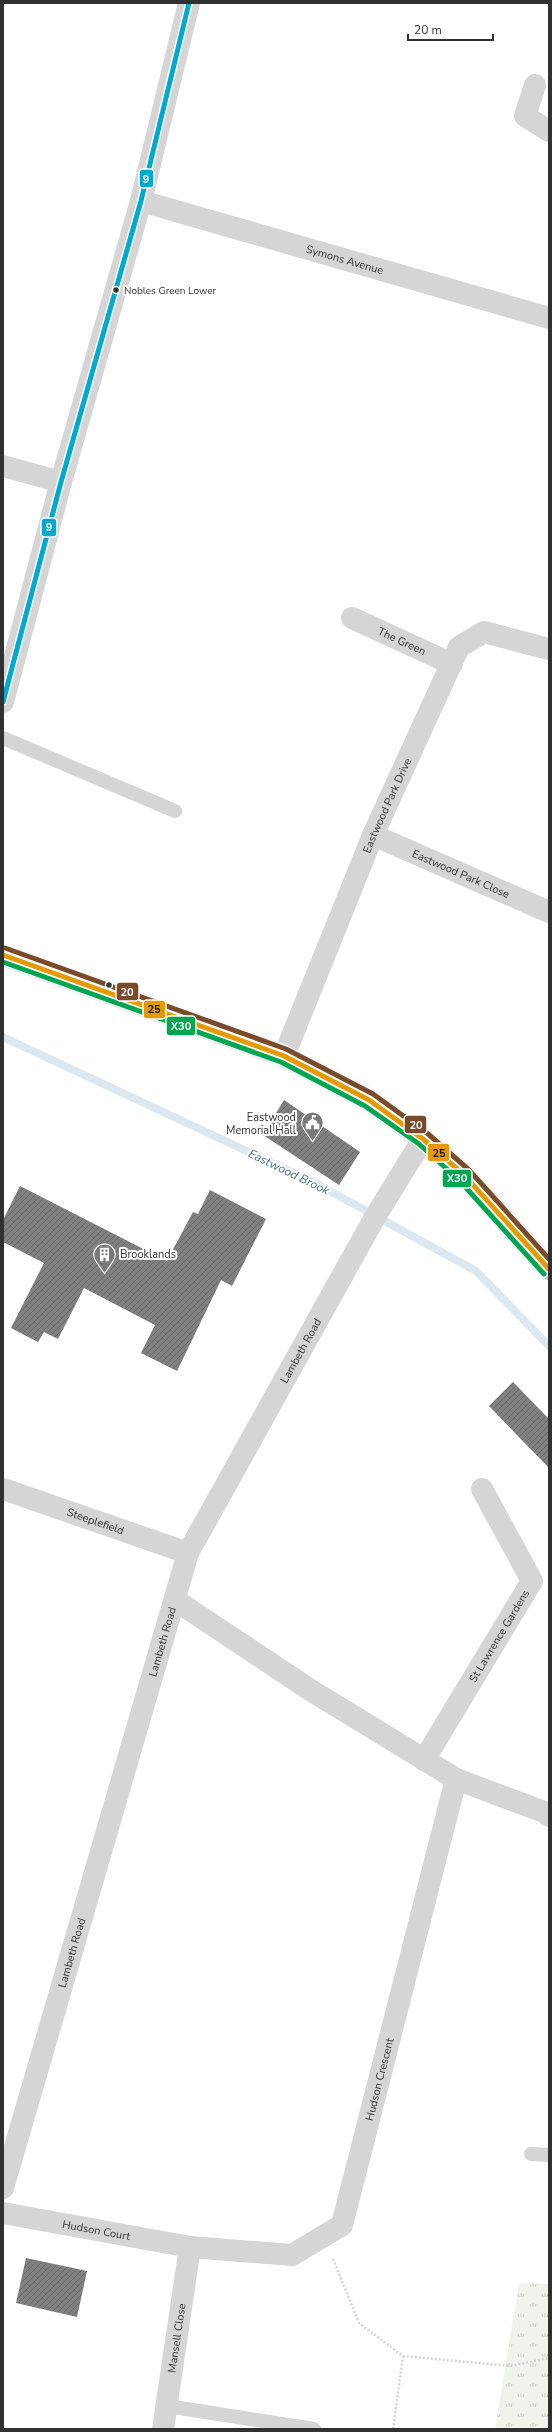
<svg xmlns="http://www.w3.org/2000/svg" width="552" height="2432" font-family="'Nunito Sans',sans-serif">
<defs>
<pattern id="park-tufts" width="24" height="20" patternUnits="userSpaceOnUse"><rect width="24" height="20" fill="#f0f3ec"/><path d="M3 7l-1-3M5 7V3M7 7l1-3M15 17l-1-3M17 17v-4M19 17l1-3" fill="none" stroke="#ced1cb"/></pattern>
<pattern id="building-hatch" width="6" height="6" patternUnits="userSpaceOnUse"><rect width="6" height="6" fill="#808080"/><path d="M-1 1l2-2M0 6l6-6M5 7l2-2" fill="none" stroke="#696969"/></pattern>
</defs>
<rect width="100%" height="100%" fill="#fff"/>
<polygon fill="url(#park-tufts)" points="519,2283 549,2284 549,2429 495,2429"/>
<g fill="none" stroke-linecap="round" stroke-linejoin="round">
<polyline stroke="#dde7f0" stroke-width="8" points="3,1037 317,1184 476,1271 549,1346"/>
</g>
<g fill="url(#building-hatch)">
<polygon points="284,1100 360,1152 339,1185 263,1135"/>
<polygon points="20,1186 167,1261 193,1212 198,1214 210,1190 266,1219 232,1286 221,1280 177,1371 141,1353 155,1325 84,1288 58,1339 44,1332 38,1342 11,1328 44,1263 3,1242 3,1220"/>
<polygon points="513,1382 549,1419 549,1468 489,1406"/>
<polygon points="26,2258 87,2271 77,2317 16,2303"/>
</g>
<g fill="none" stroke-linecap="round" stroke-linejoin="round">
<g stroke="#d4d4d4" stroke-width="2.5" stroke-dasharray="2 2" stroke-linecap="butt">
<polyline points="333,2259 359,2323 403,2356 510,2366 549,2358"/>
<polyline points="393,2429 403,2356"/>
</g>
<g stroke="#d5d5d5" stroke-width="14">
<polyline points="3,738 175,811"/>
<polyline points="531,2154 549,2155"/>
<polyline points="167,2406 314,2429"/>
</g>
<g stroke="#d5d5d5" stroke-width="22">
<polyline points="535,85 525,116 549,131"/>
<path id="s1" d="M141,201l408,117"/>
<polyline points="3,466 61,482"/>
<path id="s2" d="M352,618l100,46"/>
<polyline points="3,702 61,482 141,201 189,3"/>
<path id="s3" d="M373,835l176,77"/>
<path id="s4" d="M284,1056l89,-221 86,-188 25,-15 65,17"/>
<path id="s5" d="M3,1489l185,64"/>
<polyline points="175,1600 312,1691 456,1779 544,1812 549,1816"/>
<path id="s6" d="M424,1760l108,-179 -50,-92"/>
<path id="s7" d="M3,2188l185,-635 187,-336 48,-78"/>
<path id="s8" d="M3,2213l187,34 102,8 50,-30 114,-446"/>
<path id="s9" d="M163,2429l27,-182"/>
</g>
<polyline stroke="#c9c9c9" stroke-width="22" points="3,955 284,1056 369,1100 423,1139 464,1175 549,1269"/>
<defs>
<polyline id="bus-1" points="3,955 284,1056 369,1100 423,1139 464,1175 549,1269"/>
<polyline id="bus-2" points="3,962 281,1062 365,1106 419,1144 459,1180 544,1274"/>
<polyline id="bus-3" points="5,948 286,1049 373,1094 427,1133 469,1170 549,1259"/>
<polyline id="bus-4" points="3,702 61,482 141,201 189,3"/>
</defs>
<use href="#bus-1" stroke="#fff" stroke-width="8"/>
<use href="#bus-2" stroke="#fff" stroke-width="8"/>
<use href="#bus-3" stroke="#fff" stroke-width="8"/>
<use href="#bus-4" stroke="#fff" stroke-width="8"/>
<use href="#bus-1" stroke="#e39a05" stroke-width="5"/>
<use href="#bus-2" stroke="#00a651" stroke-width="5"/>
<use href="#bus-3" stroke="#7a4b2a" stroke-width="5"/>
<use href="#bus-4" stroke="#00a9ce" stroke-width="5"/>
</g>
<defs>
<symbol id="civic-pin" viewBox="-11 -11 22 30"><path d="M0 17L-7.5 6A9.5 9.5 0 1 1 7.5 6Z" fill="#797979" stroke="#fff"/><path d="M-.6-6.5H3V-4.5H.6V-3L4-1V1h2V6H-6V1h2V-1L-.6-3ZM-1.2 2.5V6h2.4V2.5Z" fill="#fff"/></symbol>
<symbol id="building-pin" viewBox="-11 -11 22 30"><path d="M0 17L-7.5 6A9.5 9.5 0 1 1 7.5 6Z" fill="#797979" stroke="#fff"/><path d="M-4-6H4V6H1V3H-1V6H-4ZM-2.5-4.3h1.7v1.8h-1.7ZM.8-4.3h1.7v1.8H.8ZM-2.5-1h1.7V.8h-1.7ZM.8-1h1.7V.8H.8Z" fill="#fff"/></symbol>
</defs>
<g fill-rule="evenodd">
<use href="#civic-pin" x="300" y="1110" width="25" height="34"/>
<use href="#building-pin" x="92" y="1242" width="25" height="34"/>
</g>
<g fill="#313131" stroke="#fff" stroke-width="1.5">
<circle cx="116" cy="290" r="3.5"/>
<circle cx="109" cy="985" r="3.5"/>
</g>
<g text-anchor="middle" stroke-width="4" stroke-linejoin="round" paint-order="stroke">
<g font-size="10" fill="#313131" stroke="#fff" text-anchor="start">
<text x="124" y="294">Nobles Green Lower</text>
</g>
<g font-size="11" fill="#313131" stroke="#fff">
<text dy="4" stroke="none"><textPath href="#s1" startOffset="212">Symons Avenue</textPath></text>
<text dy="4" stroke="none"><textPath href="#s2" startOffset="55">The Green</textPath></text>
<text dy="4" stroke="none"><textPath href="#s4" startOffset="271">Eastwood Park Drive</textPath></text>
<text dy="4" stroke="none"><textPath href="#s3" startOffset="96">Eastwood Park Close</textPath></text>
<text dy="4" stroke="none"><textPath href="#s7" startOffset="893">Lambeth Road</textPath></text>
<text dy="4" stroke="none"><textPath href="#s5" startOffset="98">Steeplefield</textPath></text>
<text dy="4" stroke="none"><textPath href="#s6" startOffset="145">St Lawrence Gardens</textPath></text>
<text dy="4" stroke="none"><textPath href="#s7" startOffset="569">Lambeth Road</textPath></text>
<text dy="4" stroke="none"><textPath href="#s7" startOffset="245">Lambeth Road</textPath></text>
<text dy="4" stroke="none"><textPath href="#s8" startOffset="501">Hudson Crescent</textPath></text>
<text dy="4" stroke="none"><textPath href="#s8" startOffset="95">Hudson Court</textPath></text>
<text dy="4" stroke="none"><textPath href="#s9" startOffset="92">Mansell Close</textPath></text>
</g>
<g font-size="11" fill="#313131" stroke="#fff" text-anchor="end">
<text x="296" y="1121">Eastwood<tspan x="296" dy="13">Memorial Hall</tspan></text>
<text x="120" y="1258" text-anchor="start">Brooklands</text>
</g>
<g font-size="12" font-style="italic" fill="#446c8d" stroke="#fff">
<text transform="translate(289 1172) rotate(26)" y="4">Eastwood Brook</text>
</g>
</g>
<g stroke="#fff" stroke-width="1.5">
<rect x="139" y="169" width="15" height="19" rx="4" fill="#00a9ce"/>
<rect x="41" y="518" width="16" height="19" rx="4" fill="#00a9ce"/>
<rect x="116" y="982" width="23" height="19" rx="4" fill="#7a4b2a"/>
<rect x="143" y="1000" width="23" height="19" rx="4" fill="#e39a05"/>
<rect x="166" y="1016" width="30" height="20" rx="4" fill="#00a651"/>
<rect x="404" y="1115" width="23" height="19" rx="4" fill="#7a4b2a"/>
<rect x="427" y="1143" width="23" height="19" rx="4" fill="#e39a05"/>
<rect x="442" y="1169" width="30" height="19" rx="4" fill="#00a651"/>
</g>
<g font-size="11" text-anchor="middle" font-weight="bold" fill="#fff">
<text x="146" y="183">9</text>
<text x="49" y="531">9</text>
<text x="127" y="996">20</text>
<text x="181" y="1030">X30</text>
<text x="416" y="1129">20</text>
<text x="457" y="1182">X30</text>
</g>
<g font-size="11" text-anchor="middle" font-weight="bold" fill="#111">
<text x="154" y="1013">25</text>
<text x="439" y="1157">25</text>
</g>
<rect width="552" height="2432" fill="none" stroke="#313131" stroke-width="8"/>
<path d="M408 34v6h85v-6" fill="none" stroke="#313131" stroke-width="2"/>
<text x="414" y="34" font-size="12" fill="#313131" stroke="#ffffff" stroke-width="3" paint-order="stroke">20 m</text>
</svg>
